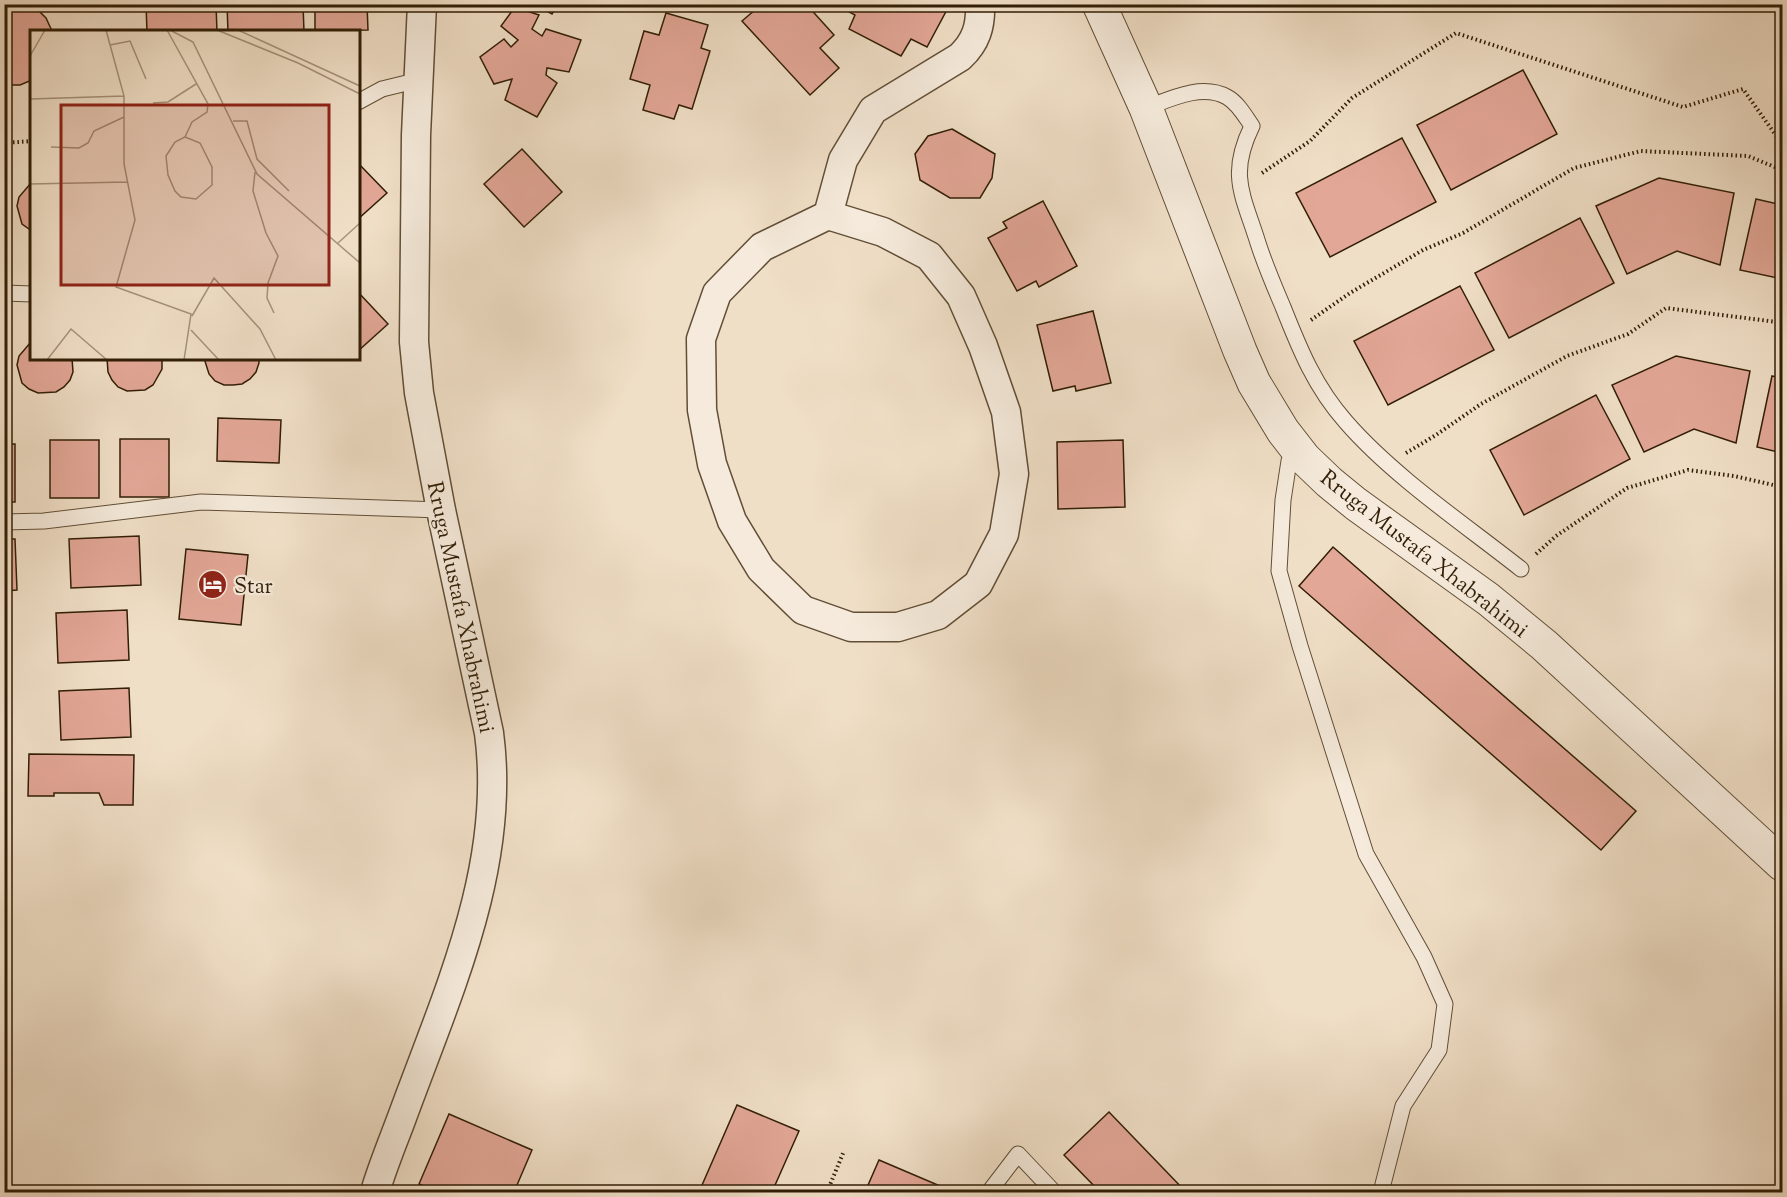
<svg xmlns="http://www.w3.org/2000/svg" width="1787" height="1197" font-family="'Sorts Mill Goudy',serif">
<rect width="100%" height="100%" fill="#f0dfc7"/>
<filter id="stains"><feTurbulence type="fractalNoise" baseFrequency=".00333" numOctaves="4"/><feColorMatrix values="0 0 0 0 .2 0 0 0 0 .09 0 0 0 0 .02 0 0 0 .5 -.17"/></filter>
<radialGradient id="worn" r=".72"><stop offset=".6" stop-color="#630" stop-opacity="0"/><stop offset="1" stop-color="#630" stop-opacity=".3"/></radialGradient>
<g fill="#e3a797" stroke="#311e06" stroke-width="1.5">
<polygon points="4,4 29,4 36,8 46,18 52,31 32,32 32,80 20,85 4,85"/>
<polygon points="146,4 216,4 217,32 147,32"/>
<polygon points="227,4 303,4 304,32 228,32"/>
<polygon points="315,4 367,4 368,30 315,31"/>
<polygon points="534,4 558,4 552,14"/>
<polygon points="762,4 771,4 772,6 786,4 792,11 798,4 806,4 834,35 820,48 839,68 810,95 742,21"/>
<polygon points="835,4 950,4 927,47 911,39 901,56 849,29 855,15"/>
<polygon points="515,7 539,15 532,29 542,36 546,29 581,40 569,72 547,68 546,75 557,83 537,117 505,100 512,79 494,84 480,57 504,39 511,47 518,40 501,26"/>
<polygon points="666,13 708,25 701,48 710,51 692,109 679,105 674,119 643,110 650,85 630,79 644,31 659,35"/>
<polygon points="1523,70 1557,134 1451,190 1417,125"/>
<polygon points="952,129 995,154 992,178 980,198 950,198 920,180 915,154 928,136"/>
<polygon points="1402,138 1436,202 1330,257 1296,193"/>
<polygon points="522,149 562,192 524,227 484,184"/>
<polygon points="358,163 387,193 358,219"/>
<polygon points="1659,178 1734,193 1720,265 1677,251 1627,274 1596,206"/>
<polygon points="31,183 32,183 32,231 22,224 17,206 19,197"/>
<polygon points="1756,199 1782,205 1782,279 1740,270"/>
<polygon points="1043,201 1077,266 1039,287 1036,281 1017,291 988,238 1007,228 1003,222"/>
<polygon points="1580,218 1614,283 1509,338 1475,273"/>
<polygon points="1460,286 1494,350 1388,405 1354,341"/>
<polygon points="358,292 388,324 358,351"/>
<polygon points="1093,311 1111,383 1076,391 1075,386 1053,391 1037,325"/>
<polygon points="31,342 32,358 72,358 73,372 70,380 64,387 56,392 38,393 29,389 22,383 17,365 19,356"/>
<polygon points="1676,356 1750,371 1736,443 1694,429 1644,452 1612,385"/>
<polygon points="107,358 162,358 162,369 153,385 145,390 127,391 118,387 112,380 108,372"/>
<polygon points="204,358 259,358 259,363 256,372 250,379 242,384 233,385 224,385 215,381 209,374"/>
<polygon points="1772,376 1782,378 1782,453 1757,447"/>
<polygon points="1596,395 1630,459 1524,515 1490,450"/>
<polygon points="218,418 281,420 279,463 217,461"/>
<rect x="120" y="439" width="49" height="58"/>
<rect x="50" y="440" width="49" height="58"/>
<polygon points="1123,440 1125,507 1058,509 1057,442"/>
<rect x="4" y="444" width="11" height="58"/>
<polygon points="139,536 141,585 71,588 69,539"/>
<polygon points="4,539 15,539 17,590 4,591"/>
<polygon points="1333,547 1636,811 1601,850 1299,586"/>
<polygon points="186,549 248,555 241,625 179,619"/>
<polygon points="127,610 129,660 58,663 56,613"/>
<polygon points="129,688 131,737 61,740 59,691"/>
<polygon points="29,754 134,755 133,805 104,805 99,793 54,793 54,796 28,796"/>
<polygon points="737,1105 799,1131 772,1192 699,1192"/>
<polygon points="1109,1112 1186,1192 1100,1192 1064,1155"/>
<polygon points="449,1114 532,1150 514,1192 438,1192 419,1184"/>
<polygon points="879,1160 940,1186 938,1192 865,1192"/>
</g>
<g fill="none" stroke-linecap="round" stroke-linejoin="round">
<defs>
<g id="service">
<polyline points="358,102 382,89 419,80"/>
<path d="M1146,108c24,-9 56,-25 81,-11 11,6 18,19 25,29 -24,49 -9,69 6,117 7,22 16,43 25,64 17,43 32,80 63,115 47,54 118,102 175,147"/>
<polyline points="4,293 32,294"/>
<polyline points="1295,446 1289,461 1283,500 1279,571 1300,646 1366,854 1424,957 1445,1004 1439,1050 1403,1106 1381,1192"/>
<polyline points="4,522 44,521 201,502 441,510"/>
<polyline points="989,1192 1018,1154 1054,1192"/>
</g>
<g id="minor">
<path d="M828,215l55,17 46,24 32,40 22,50 23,66 8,62 -10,60 -26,50 -40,31 -40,12h-47l-48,-17 -42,-41 -29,-48 -20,-57 -10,-54 -1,-71 16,-46 45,-46 66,-32 15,-55 30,-50 87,-53c16,-15 21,-31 20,-53"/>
<path d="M375,1192c7,-24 17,-48 26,-72 45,-124 106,-252 88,-387l-48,-223 -22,-117 -5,-51 2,-207 6,-131"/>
</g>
<polyline id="tertiary" points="1099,4 1146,108 1240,351 1254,383 1283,431 1304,458 1329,482 1356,504 1488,599 1544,645 1782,864"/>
</defs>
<use href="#service" stroke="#614e36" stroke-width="17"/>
<use href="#minor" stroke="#614e36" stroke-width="31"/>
<use href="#tertiary" stroke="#614e36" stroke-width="35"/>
<g stroke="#311e06" stroke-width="4" stroke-dasharray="1.5 3" stroke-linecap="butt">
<polyline points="4,143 32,141"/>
<polyline points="1262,173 1310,141 1352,98 1456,33 1683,107 1743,89 1782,144"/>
<polyline points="1311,320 1350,293 1423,250 1463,233 1574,168 1641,151 1748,156 1782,170"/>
<polyline points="1406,453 1436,435 1481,404 1567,356 1628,334 1666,308 1777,322 1782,325"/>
<polyline points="1536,554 1556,536 1627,488 1688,470 1734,476 1782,487"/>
<polyline points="827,1192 844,1151"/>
</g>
<use href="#service" stroke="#f5eadb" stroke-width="15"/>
<use href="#minor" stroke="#f5eadb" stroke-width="28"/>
<use href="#tertiary" stroke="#f5eadb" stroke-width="33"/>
</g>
<defs>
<symbol id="hotel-disc" viewBox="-11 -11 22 22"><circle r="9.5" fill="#8f2418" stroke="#f5eadb"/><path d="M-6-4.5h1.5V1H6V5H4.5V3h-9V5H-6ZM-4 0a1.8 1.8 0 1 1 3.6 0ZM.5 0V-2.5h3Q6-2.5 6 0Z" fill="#fff"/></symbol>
</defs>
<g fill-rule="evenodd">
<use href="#hotel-disc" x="196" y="568" width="33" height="33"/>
</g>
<g text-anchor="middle" stroke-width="4.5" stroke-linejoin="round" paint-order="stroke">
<g font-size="22" fill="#311e06" stroke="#f5eadb">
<text transform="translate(1425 553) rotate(38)" y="8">Rruga Mustafa Xhabrahimi</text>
<text transform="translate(462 607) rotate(78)" y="8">Rruga Mustafa Xhabrahimi</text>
</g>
<g font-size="22" fill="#311e06" stroke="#f5eadb" text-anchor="start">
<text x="234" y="593">Star</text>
</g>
</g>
<g transform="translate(30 30)">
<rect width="330" height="330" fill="#f0dfc7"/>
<path fill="none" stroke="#a4927a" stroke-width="1.5" d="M76,0l18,66v68l11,56 -19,67 75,27 -7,46M137,0l41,74 -1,8 -15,10 -7,15 -10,5 -9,14 2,19 7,16 6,6 15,2 16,-14v-18l-12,-24 -15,-6M140,0l23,12 64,132 103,89M187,0l81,33 62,31M208,0l122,56M80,15l20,-4 16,38M0,26l15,-26M0,69l94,-3M123,73l15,-1 28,-18M203,91h14l10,38 32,32M21,117l28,1 9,-5 6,-12 30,-14M225,142l-2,19 13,42 12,23 -10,27 -1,15 7,15M0,154l97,-2M308,213l22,-20M162,286l22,-38 46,51 16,31M161,300l28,30M17,330l24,-31 36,31"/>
<path fill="#8f2418" fill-opacity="0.15" stroke="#8f2418" stroke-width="3" d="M31,75h268v180h-268z"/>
<rect width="330" height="330" fill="none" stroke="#311e06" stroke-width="3"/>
</g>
<rect width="1787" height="1197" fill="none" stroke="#f0dfc7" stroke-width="24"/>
<rect x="6" y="6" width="1775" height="1185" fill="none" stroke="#311e06" stroke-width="3"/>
<rect x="12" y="12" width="1763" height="1173" fill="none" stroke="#311e06" stroke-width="1.5"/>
<rect width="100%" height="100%" filter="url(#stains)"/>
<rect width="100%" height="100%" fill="url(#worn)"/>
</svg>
